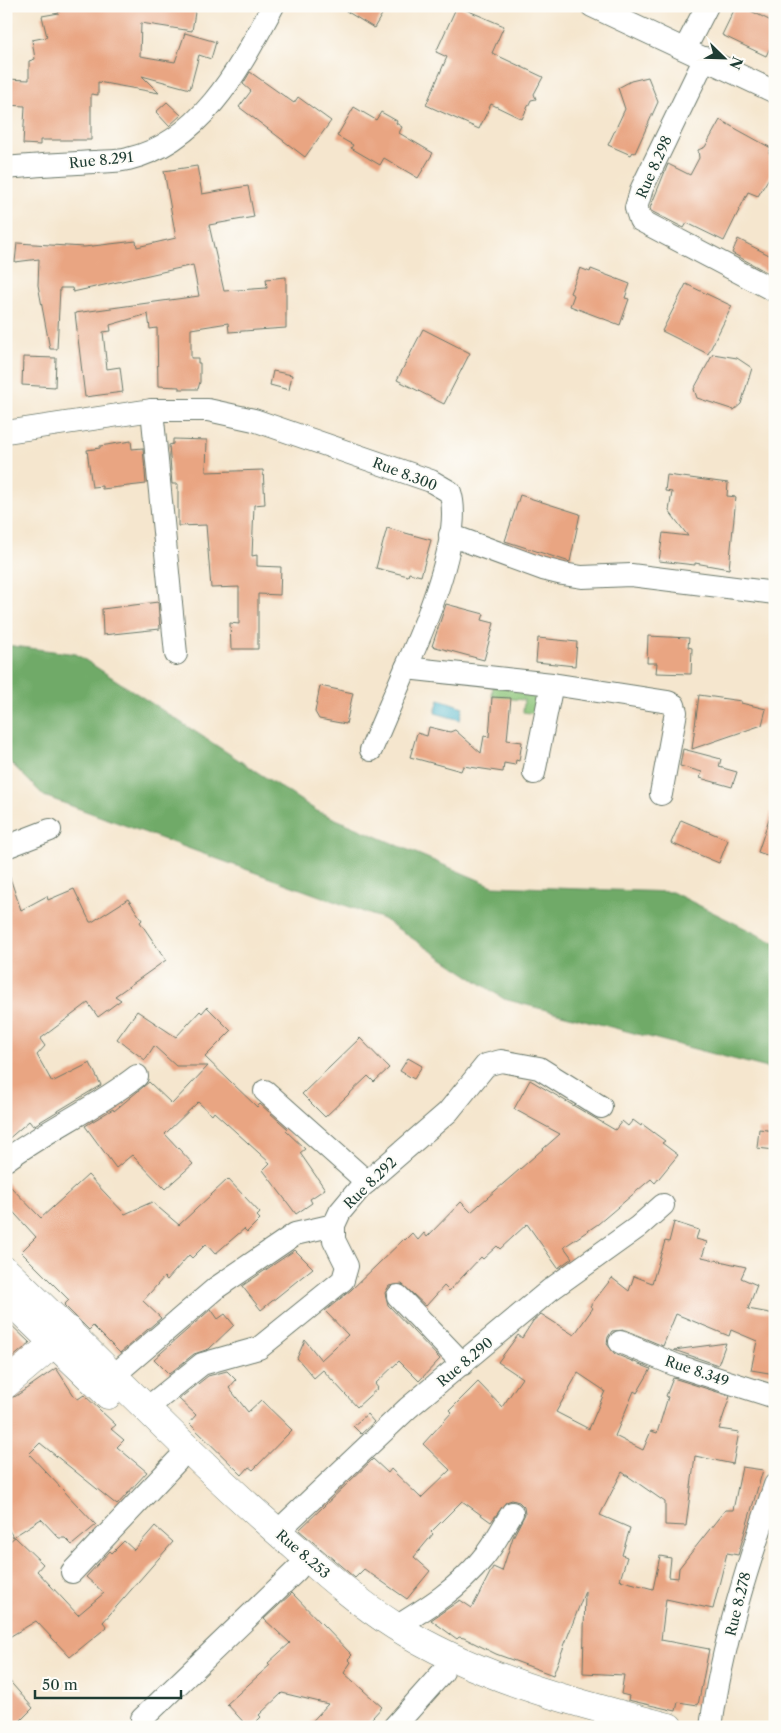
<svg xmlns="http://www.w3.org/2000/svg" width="781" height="1733" font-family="'Libre Caslon Text',serif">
<rect width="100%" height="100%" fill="#fdfcf7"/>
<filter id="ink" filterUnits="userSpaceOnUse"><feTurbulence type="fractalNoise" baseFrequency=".02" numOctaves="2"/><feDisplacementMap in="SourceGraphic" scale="10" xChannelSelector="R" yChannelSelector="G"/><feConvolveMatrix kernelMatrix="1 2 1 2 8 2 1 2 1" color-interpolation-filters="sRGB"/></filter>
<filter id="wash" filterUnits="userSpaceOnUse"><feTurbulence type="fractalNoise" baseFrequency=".0096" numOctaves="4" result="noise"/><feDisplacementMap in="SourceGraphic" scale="20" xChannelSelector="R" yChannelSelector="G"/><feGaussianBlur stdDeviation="1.12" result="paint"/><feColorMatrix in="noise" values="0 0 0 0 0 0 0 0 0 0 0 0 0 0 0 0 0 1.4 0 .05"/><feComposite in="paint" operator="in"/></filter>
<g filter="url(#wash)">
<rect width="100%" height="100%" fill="#f5e6ce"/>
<polygon fill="#8bc478" stroke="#558056" points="493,686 546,691 544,715 523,712 524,700 492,697"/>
<polygon fill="#70aa68" stroke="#48744e" points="6,645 76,654 317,811 493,886 672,892 775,943 775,1070 504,999 383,919 44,796 6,758"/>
<polygon fill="#4db5cb" stroke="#367980" points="439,699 463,707 460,720 435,713"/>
<g id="blocks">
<g fill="#e9a582" fill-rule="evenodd">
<polygon points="57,6 196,6 192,31 141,23 140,56 175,62 185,33 216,42 211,59 199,55 190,89 142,76 159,93 98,82 98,95 91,94 91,140 40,140 40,145 23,144 25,106 6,105 6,79 29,80 29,61 35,59 32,40 47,37 42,16 59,13"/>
<polygon points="338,6 387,6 374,28"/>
<polygon points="457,6 504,26 492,53 543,77 534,94 536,99 531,100 522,119 491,104 479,129 426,105 447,57 436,52"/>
<polygon points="736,6 741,6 775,23 775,38 766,56 722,35"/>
<polygon points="250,72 294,103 298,97 331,121 305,157 239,107 251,91 243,84"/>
<polygon points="648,77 658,102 635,153 633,152 631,155 608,145 625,109 618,88 631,81"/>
<polygon points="167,102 181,115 169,126 156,112"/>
<polygon points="354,107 376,120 381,112 397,121 396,123 402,127 399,133 433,153 418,178 384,158 380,165 351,148 353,145 337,136"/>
<polygon points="720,120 771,148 769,153 775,156 775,168 758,196 748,192 724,241 687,223 684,228 651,211 650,208 668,164 690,175 699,158 698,150 705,147"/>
<polygon points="197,166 202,194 248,186 254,217 209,225 224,291 267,288 266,279 286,277 286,328 229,332 228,323 191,329 191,358 198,358 198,363 200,363 200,382 198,389 179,389 179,387 158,386 157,328 150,329 148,314 110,325 111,331 103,332 107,369 120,367 123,392 85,397 75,313 199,296 193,265 73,292 72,288 60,288 57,349 50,349 38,285 39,259 15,262 17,243 84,247 136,241 137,247 176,238 164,171"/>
<polygon points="738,239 775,258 775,266 770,274 732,253"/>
<polygon points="580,268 590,272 591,269 630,284 625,298 629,299 620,325 570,306 574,295 570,293"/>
<polygon points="686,284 732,306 708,354 662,331"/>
<polygon points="423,329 470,353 444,404 397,380"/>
<polygon points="713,354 737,358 752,368 741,404 734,410 697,398 694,389"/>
<polygon points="23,357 56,358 55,387 22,385"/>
<polygon points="273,371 292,375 289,390 270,385"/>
<polygon points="173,439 207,440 206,472 263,470 265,504 254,505 252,556 257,555 257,566 281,567 280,595 258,594 258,649 231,649 230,623 239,624 239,587 211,588 206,525 178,526 178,484 172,484 169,445 173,444"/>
<polygon points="131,441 132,449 143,448 146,484 102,489 102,486 92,487 87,450 100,448 100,446"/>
<polygon points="667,475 728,483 727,496 736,497 729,569 695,563 695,565 659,561 663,533 688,536 669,511 672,492 665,491"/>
<polygon points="520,495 580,514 570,562 505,541"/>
<polygon points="387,528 431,540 421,576 409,573 408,576 376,568"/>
<polygon points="158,602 160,629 103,635 102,609"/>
<polygon points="446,604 484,614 482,620 494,623 484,660 432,646"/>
<polygon points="648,636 689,638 688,647 692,648 691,674 656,673 657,663 647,663"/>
<polygon points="538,638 577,642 575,666 536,662"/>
<polygon points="320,686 353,693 346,724 319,719 315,712"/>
<polygon points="699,695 741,701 741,703 766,709 762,725 692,749"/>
<polygon points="492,697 511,698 507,740 522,742 519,761 516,760 515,765 504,763 503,772 463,766 461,771 410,757 417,733 427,736 429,727 450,732 455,730 481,753 484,736 489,737"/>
<polygon points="683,749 721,759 719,767 737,772 732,787 700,778 702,772 680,766"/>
<polygon points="772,810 775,810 775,858 758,852"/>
<polygon points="681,820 728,840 719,863 671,843"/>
<polygon points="9,875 21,910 47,896 48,900 74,889 90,922 92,922 128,899 142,920 140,922 166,960 115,996 121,1000 98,1017 88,1003 40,1039 45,1046 37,1055 52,1082 90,1063 101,1085 33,1126 29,1121 6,1141 6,876"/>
<polygon points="207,1007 231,1031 205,1057 257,1107 260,1104 288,1129 286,1131 305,1149 300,1153 325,1189 310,1199 312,1203 296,1214 263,1170 270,1163 214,1112 212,1115 198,1102 165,1134 193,1164 165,1189 132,1155 116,1168 85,1126 113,1109 114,1111 149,1082 172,1104 208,1066 176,1066 154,1046 145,1060 117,1039 137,1011 176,1037 200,1011 202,1013"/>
<polygon points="360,1038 389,1068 374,1082 368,1076 325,1117 302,1094"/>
<polygon points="408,1058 422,1066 414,1079 400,1071"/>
<polygon points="530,1080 615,1130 622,1121 628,1126 633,1120 641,1126 642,1124 665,1141 662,1143 678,1155 655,1183 651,1179 598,1224 564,1247 572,1258 558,1268 527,1224 500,1249 497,1246 483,1259 481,1257 449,1291 444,1286 426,1306 402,1284 389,1286 385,1293 388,1305 440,1359 419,1381 399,1361 375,1384 378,1388 357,1407 323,1370 314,1378 297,1358 305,1340 321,1360 348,1335 325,1311 351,1290 404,1239 405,1240 412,1233 418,1240 424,1233 427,1237 461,1202 471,1212 560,1134 514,1109"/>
<polygon points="759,1129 775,1131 775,1150 757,1148"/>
<polygon points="88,1175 125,1214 152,1202 179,1225 228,1179 260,1213 257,1216 260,1219 247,1232 244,1229 215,1254 206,1244 192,1258 189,1255 167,1280 164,1277 143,1301 161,1318 120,1353 93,1326 89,1330 64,1305 69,1300 21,1252 36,1237 6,1204 6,1182 41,1218"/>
<path d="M674,1222l25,8 -3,9 11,3 -5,15 44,10 -5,11 16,7 -9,24 27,5v60l-24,-4 6,-29 -26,-11 -2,6 -53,-22 -13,32 -38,-16 -13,1 -4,6 -1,7 8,10 36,15 -14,24 -3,-2 -19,45 28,14 8,-19 6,2 11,-36 -2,-1 7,-18 57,18 -11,33 20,3 -6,32 -38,-8 -9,70 -21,-1v-23l-43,-30 -22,43 30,13 -8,27 5,2 -7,23 33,9 7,-33 11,2 -2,19 9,1 1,-10 46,-58h8l9,-43 21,3 -25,85 -11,-2 -14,56 -47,-10 -5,41 48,9 -11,56 -20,-3 -2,9 -48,-11 1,-4 -8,-2 3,-19 -41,-2 2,-82 -32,84 -57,-21 -32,-16 -5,-1 -2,2 -26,-19 29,-20 12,8 21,-41 9,4 11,-34 12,-23 -1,-7 -5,-5 -7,-2 -6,2 -15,20 -29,-21 -31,31 2,2 -19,23 16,14 -23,28 -43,-30 -9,9 -56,-48 74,-71 15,14 3,-4 30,29 29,-28 -27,-26 29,-32 -2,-2 28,-28 24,25 20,-29 -24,-16 20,-27 4,3 11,-17 8,-7 33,21 19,-27 -3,-2 22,-28 17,13 5,-15 18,7 13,-42 4,1zM578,1373l27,18 -16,38 -33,-17z"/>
<polygon points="295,1250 313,1268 261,1310 242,1286"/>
<polygon points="211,1309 218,1319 225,1314 234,1325 209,1349 194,1354 169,1374 154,1359"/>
<polygon points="6,1320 30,1343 6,1363"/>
<polygon points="726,1343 718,1365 674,1350"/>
<polygon points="56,1368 75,1397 78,1399 84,1395 116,1425 111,1429 124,1440 117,1447 147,1472 117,1505 40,1443 29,1454 96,1525 72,1545 65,1538 59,1538 41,1519 13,1537 6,1525 6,1399 16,1396"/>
<polygon points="227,1371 236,1380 229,1388 248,1412 261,1400 292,1430 253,1470 249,1467 242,1475 189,1423 196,1415 179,1399 208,1376"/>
<polygon points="367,1414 374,1422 361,1434 353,1426"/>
<polygon points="155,1526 173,1542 103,1622 107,1627 70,1657 36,1621 6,1639 6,1544 15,1537 43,1564 37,1571 78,1615 104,1593 86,1577 110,1551 112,1553 124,1541 134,1550"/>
<polygon points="292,1593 352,1655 348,1659 351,1662 344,1673 382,1707 364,1727 307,1727 328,1704 282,1693 259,1715 261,1717 251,1727 248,1727 227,1704 270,1665 268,1663 290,1643 264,1619"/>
<polygon points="6,1677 33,1708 14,1727 6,1727"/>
</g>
</g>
</g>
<g filter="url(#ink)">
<use href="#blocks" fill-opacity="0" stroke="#6a786a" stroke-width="1"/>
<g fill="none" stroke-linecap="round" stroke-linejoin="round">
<defs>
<g id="minor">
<polyline points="592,6 775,92"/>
<polyline points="685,49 707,6"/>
<polyline points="705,58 642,188 636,208 640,220 775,291"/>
<path d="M6,168c29,-3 59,-4 88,-6 11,-1 23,0 34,-3 74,-17 112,-92 145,-153"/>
<polyline points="152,410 176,654"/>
<path d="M6,432l146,-22h56l46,10 177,61 19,11c14,42 -26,136 -44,176l146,16 -18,89"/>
<polyline points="450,535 543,569 563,574 582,577 631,575 775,593"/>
<polyline points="552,684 668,702 674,705 676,712 661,794"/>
<polyline points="371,750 406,668"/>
<polyline points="6,847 50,830"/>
<polyline points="265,1091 367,1182"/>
<path d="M6,1160c42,-31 90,-52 131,-84"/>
<polyline points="398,1296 463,1364"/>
<polyline points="620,1342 678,1366 775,1397"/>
<polyline points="113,1376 216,1288 295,1234 334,1225"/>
<polyline points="147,1408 202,1364 259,1348 343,1280 347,1266 334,1240 334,1225 340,1212 360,1188 448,1112 486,1065 501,1061 539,1068 601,1107"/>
<polyline points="277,1532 408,1408 550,1290 638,1227 663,1205"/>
<polyline points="72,1572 177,1461"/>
<path d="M396,1627c31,-19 63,-39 86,-68 12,-13 20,-31 30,-46"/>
<polyline points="142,1719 297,1570"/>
<polyline points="394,1727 443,1672"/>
<path d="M711,1727c11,-83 37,-163 64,-242"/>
</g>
<polyline id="tertiary" points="6,1384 69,1330"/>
<g id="trunk">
<path d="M6,1271c92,87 178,179 274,263 37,32 74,66 115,92 82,52 181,77 274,101"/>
<polyline points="6,1297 108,1395"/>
</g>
</defs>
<use href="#minor" stroke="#6a786a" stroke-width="24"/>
<use href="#tertiary" stroke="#6a786a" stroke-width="29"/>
<use href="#trunk" stroke="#6a786a" stroke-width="29"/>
<use href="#minor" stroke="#fff" stroke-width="22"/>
<use href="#tertiary" stroke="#fff" stroke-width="28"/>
<use href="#trunk" stroke="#fff" stroke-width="28"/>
</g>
</g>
<g text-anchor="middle" stroke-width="4" stroke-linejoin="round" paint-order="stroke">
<g font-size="14" fill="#1f3d34" stroke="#fdfcf7">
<text transform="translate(101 160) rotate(-6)" y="5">Rue 8.291</text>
<text transform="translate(654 167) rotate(-66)" y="5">Rue 8.298</text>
<text transform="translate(405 474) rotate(21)" y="5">Rue 8.300</text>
<text transform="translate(370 1183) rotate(-44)" y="5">Rue 8.292</text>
<text transform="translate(465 1362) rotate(-40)" y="5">Rue 8.290</text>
<text transform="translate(697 1371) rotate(19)" y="5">Rue 8.349</text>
<text transform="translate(303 1554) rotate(41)" y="5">Rue 8.253</text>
<text transform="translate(738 1604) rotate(-76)" y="5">Rue 8.278</text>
</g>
</g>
<rect width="781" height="1733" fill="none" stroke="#fdfcf7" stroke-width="25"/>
<g transform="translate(724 58) rotate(113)" stroke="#fdfcf7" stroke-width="4" paint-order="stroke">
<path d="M0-4L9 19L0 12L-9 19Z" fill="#1f3d34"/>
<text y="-8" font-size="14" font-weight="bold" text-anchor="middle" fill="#1f3d34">N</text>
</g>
<path d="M35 1690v8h146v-8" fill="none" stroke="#1f3d34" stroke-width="2.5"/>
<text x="42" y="1690" font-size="15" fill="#1f3d34" stroke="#fdfcf7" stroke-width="4" paint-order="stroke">50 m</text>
</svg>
